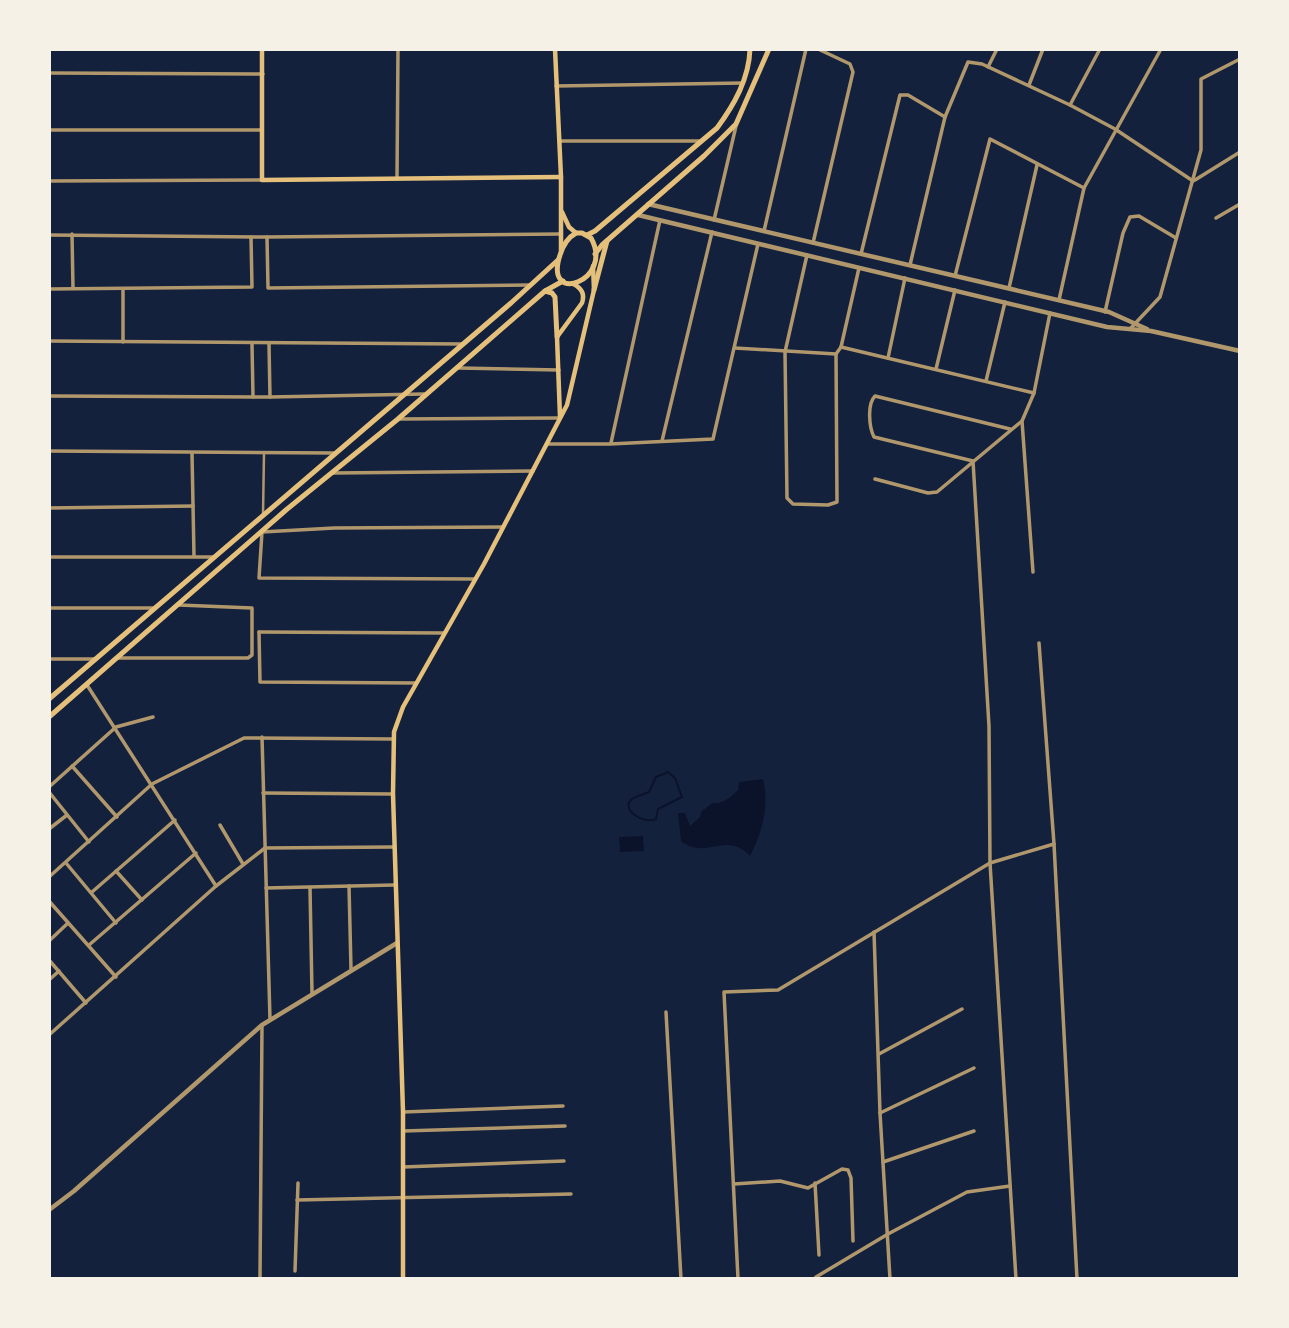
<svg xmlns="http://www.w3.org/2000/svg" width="1289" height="1328" font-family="'Alegreya Sans',sans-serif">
<rect width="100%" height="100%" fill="#14213d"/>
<g fill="#0b132b">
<path d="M763,779c7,26 -1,54 -13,77 -24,-26 -44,5 -69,-15l-3,-28h7l5,13 10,-9 1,-5 11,-9c10,2 19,-6 26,-13l1,-8z"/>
<polygon points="643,836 644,851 620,852 619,837"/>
</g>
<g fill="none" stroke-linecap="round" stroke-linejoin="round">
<path stroke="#0b132b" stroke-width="2" d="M668,772l7,6 7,19 -24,12 -2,10c-13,6 -36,-10 -24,-20 4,-3 12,-5 17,-7l7,-15z"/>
<polyline stroke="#b1986c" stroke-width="2.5" points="263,515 264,453"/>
<g stroke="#b1986c" stroke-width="3.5">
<polyline points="988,67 997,49"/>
<polyline points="49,73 263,74"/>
<polyline points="1029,85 1043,49"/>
<polyline points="556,86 743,83"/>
<polyline points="1070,105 1100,49"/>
<polyline points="49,130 262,130"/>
<polyline points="559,141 700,141"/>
<polyline points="397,178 398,49"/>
<polyline points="1195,180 1240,152"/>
<polyline points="49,181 262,180"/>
<polyline points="1216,218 1240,204"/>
<polyline points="714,220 736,126"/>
<polyline points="764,231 806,49"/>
<polyline points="72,234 73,288"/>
<polyline points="49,235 267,237 561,234"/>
<polyline points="267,237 268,288 530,285"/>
<polyline points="813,243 853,72 850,64 818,49"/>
<polyline points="861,254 900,95 908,95 945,117"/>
<polyline points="807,255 785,352 787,498 793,504 828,505 837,502 836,354"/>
<polyline points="910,265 945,117 968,62 982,64 1070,105 1115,129 1193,181"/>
<polyline points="955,276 990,139 1084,188"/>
<polyline points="1009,288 1037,165"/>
<polyline points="49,289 252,287 251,237"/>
<polyline points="123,289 123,342"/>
<polyline points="1059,300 1084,188 1161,49"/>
<polyline points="1105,312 1123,233 1130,217 1139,216 1176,238"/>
<polyline points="1130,329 1160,297 1201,150 1201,79 1240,59"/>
<polyline points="49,341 462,344"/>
<polyline points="252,344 253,397"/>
<polyline points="269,344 270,397"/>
<polyline points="841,347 1034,393"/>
<polyline points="735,348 836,354"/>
<polyline points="836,354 841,347 859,268"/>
<polyline points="888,358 905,278"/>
<polyline points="459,368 559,370"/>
<polyline points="936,369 955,290"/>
<polyline points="986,381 1005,302"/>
<polyline points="49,396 270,397 424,394"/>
<polyline points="400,419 560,418"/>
<polyline points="1022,421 1033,572"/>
<path d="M1010,429l-135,-33c-8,8 -6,31 -1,41l99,24 16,265 1,137 26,416"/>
<polyline points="662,441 712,232"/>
<polyline points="611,443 660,220"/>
<polyline points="548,444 610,444 713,439 758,244"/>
<polyline points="49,451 334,453"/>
<polyline points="192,453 194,556"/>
<polyline points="333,473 533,471"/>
<polyline points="875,479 928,493 937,492 1022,421 1034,393 1050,313"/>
<polyline points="49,508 193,506"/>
<polyline points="49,557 213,557"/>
<polyline points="474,579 259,578 262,532 334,528 503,527"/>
<polyline points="49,608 153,608"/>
<polyline points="259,632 260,682 416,683"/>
<polyline points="259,632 445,633"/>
<polyline points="1039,643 1054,844 1077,1279"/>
<polyline points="117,658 248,658 252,655 252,608 179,605"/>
<polyline points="49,659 96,659"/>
<polyline points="87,685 216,886"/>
<polyline points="262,737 270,1019"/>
<polyline points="72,766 117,817"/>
<polyline points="49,787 116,727 153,717"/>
<polyline points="49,792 89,842"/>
<polyline points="263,793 393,794"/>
<polyline points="220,825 243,864"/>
<polyline points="49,829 67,815"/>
<polyline points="265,848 393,847"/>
<polyline points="66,863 116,923"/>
<polyline points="116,871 142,900"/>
<polyline points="49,877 152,784 244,738 393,739"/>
<polyline points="349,886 351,969"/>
<polyline points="266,888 394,885"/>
<polyline points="310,888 312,993"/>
<polyline points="92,892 175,820"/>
<polyline points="49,901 116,977"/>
<polyline points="874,932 880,1113 890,1279"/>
<polyline points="49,941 68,923"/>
<polyline points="89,945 196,853"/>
<polyline points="49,960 86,1003"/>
<polyline points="49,980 59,971"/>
<polyline points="666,1012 681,1279"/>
<polyline points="49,1035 216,886 265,848"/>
<polyline points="879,1054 962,1009"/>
<polyline points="403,1112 563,1106"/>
<polyline points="880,1113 974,1068"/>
<polyline points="403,1131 565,1126"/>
<polyline points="883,1162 974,1131"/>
<polyline points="403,1167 564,1161"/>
<polyline points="815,1183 819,1255"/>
<polyline points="734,1184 780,1181 808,1188 842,1169 848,1170 851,1178 853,1241"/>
<polyline points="297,1200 571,1194"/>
<polyline points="295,1271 298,1183"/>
<polyline points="816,1277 888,1234 967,1192 1010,1186"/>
<polyline points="260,1279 262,1025"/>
<polyline points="738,1279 724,992 778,990 990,863 1054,844"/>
</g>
<g stroke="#b1986c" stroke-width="4.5">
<polyline points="648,204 1109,312 1147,329"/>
<polyline points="638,215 1107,327 1151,331 1240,351"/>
<polyline points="49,1210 74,1191 262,1025 397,943"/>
</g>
<g stroke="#e5c07b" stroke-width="4.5">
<polyline points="262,49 262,180 561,177"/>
<polyline points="555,49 561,177 561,251"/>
<polyline points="562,212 569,227 576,233"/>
<path d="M560,417l-3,-80 25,-34c3,-9 0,-15 -9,-19"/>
<polyline points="403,1279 403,1112 393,794 394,732 403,707 484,564 567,405 594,290 593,266"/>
</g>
<g stroke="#e5c07b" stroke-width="5">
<path d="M576,233h6l9,5c24,42 -48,69 -31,17 3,-10 7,-17 16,-22z"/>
<path d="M587,235l8,-4 122,-103c17,-23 32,-49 33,-79"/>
<polyline points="595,254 602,245 704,156 736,124 769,49"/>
<polyline points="594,290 607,241"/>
<polyline points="545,291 552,293 555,297 557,337"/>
<polyline points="49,699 511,303 558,260"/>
<polyline points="49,717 286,510 398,419 545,291 563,281"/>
</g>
</g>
<rect width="1289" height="1328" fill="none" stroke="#f6f1e7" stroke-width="102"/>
</svg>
